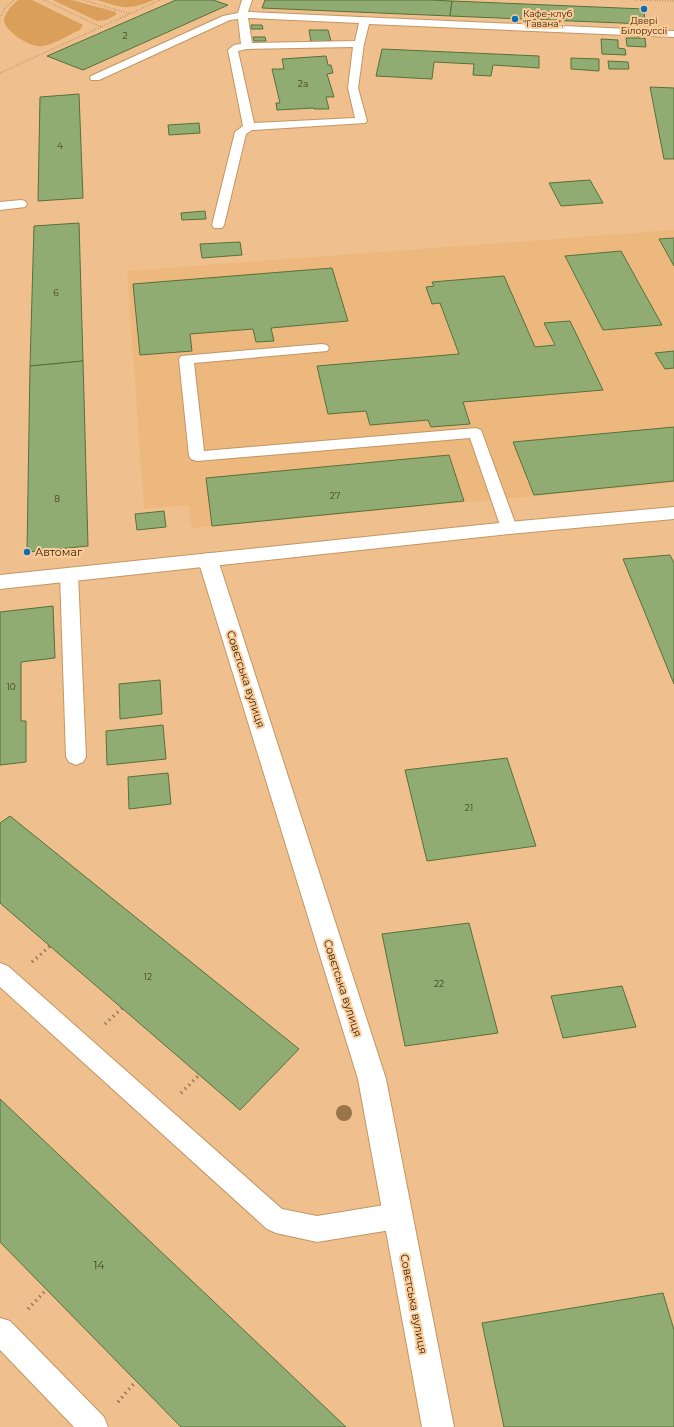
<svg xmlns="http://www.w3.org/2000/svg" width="674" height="1427" font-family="Montserrat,sans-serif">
<rect width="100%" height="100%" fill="#efc08d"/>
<polygon fill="#ecb87e" points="674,230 674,483 192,528 189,505 144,509 127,271"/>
<g fill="#daa05b">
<path d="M18,0h14l51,25 -3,5c-12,5 -25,14 -37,16 -11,3 -39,-15 -39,-26 1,-8 9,-16 14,-20z"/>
<polygon points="53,0 72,0 116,12 116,15 106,20 97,21"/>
<path d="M97,0h57c-28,11 -30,8 -57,0z"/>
</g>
<g fill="#90ac73" stroke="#577039">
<polygon points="176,0 213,0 228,5 83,70 47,56"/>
<polygon points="265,0 430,0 452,1 450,16 262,8"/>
<polygon points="452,1 644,9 645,24 450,16"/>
<polygon points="251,25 262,25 263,29 251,29"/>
<polygon points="309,30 328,30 331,41 311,42"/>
<polygon points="253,37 265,37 266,41 254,41"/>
<polygon points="626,38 645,38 646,47 627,46"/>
<polygon points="601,39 618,40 618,48 625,49 626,55 602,54"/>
<polygon points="382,49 539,56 539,68 493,65 491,76 473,75 474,64 434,62 432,79 376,76"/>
<polygon points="326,56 328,65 331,65 333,73 327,74 334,97 326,97 329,109 314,109 314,108 277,110 276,103 280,103 272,69 284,69 282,59"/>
<polygon points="571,58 599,59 599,71 571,69"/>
<polygon points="608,61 628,62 629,69 609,69"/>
<polygon points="650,87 674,88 674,159 664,159"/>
<polygon points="79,94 83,198 38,201 40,97"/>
<polygon points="199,123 200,133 169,135 168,125"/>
<polygon points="590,180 603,203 561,206 549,183"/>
<polygon points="205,211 206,219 182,220 181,213"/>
<polygon points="79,223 83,361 30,366 34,226"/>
<polygon points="674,238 674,266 659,239"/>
<polygon points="240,242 242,255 202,258 200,244"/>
<polygon points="621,251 662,325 603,330 565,256"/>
<polygon points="332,268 348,321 271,328 274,341 256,342 253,329 190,334 192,351 140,355 133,284"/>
<polygon points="504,276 535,347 555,345 544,323 570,321 603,390 463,402 470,424 431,427 428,420 370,425 366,411 328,414 317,366 459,354 440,303 432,304 426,287 434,286 432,282"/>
<polygon points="674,351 674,368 665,369 655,353"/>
<polygon points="83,361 88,546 27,552 30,366"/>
<polygon points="674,427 674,481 534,495 513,442"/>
<polygon points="449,455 464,501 212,526 206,478"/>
<polygon points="164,511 166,527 137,530 135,514"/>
<polygon points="670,555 674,563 674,684 623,559"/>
<polygon points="53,606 55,658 21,662 21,721 26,721 26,762 0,765 0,612"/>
<polygon points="160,680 162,714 120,719 119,684"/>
<polygon points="163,725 166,759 107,765 106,731"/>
<polygon points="507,758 536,846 427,861 405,770"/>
<polygon points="168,773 171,804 129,809 128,777"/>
<polygon points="10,816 299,1049 240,1110 0,903 0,823"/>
<polygon points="469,923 498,1033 405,1046 382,934"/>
<polygon points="622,986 636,1027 563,1038 551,996"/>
<polygon points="0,1099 346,1427 181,1427 0,1242"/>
<polygon points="663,1293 674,1330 674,1427 504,1427 482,1323"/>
</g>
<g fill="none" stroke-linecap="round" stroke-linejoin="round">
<defs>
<g id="lane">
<path d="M242,0h10l-4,12 426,19v6l-305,-13 -5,20 -6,44 9,33 -2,2 -113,7 -6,4 -22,91 -2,3h-8l-2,-3 23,-93 8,-6 -15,-76 6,-5 7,-1 -3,-25 -8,1 -131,60h-8l-1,-2 1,-2 132,-60 15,-3zM248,18l111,5 -4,18 -103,2zM353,47l-5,41 7,30 -101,5 -16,-72 9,-2z"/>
<polygon points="21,200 25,201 27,204 25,207 0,210 0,202"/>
<polygon points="322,344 327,345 329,348 327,351 194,363 204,451 476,428 481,430 517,528 515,532 509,533 503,532 501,528 470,438 197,461 191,459 189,456 179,359 181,356"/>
<polygon points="69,568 75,570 78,574 86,757 83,762 76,765 69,762 66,757 60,574 63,570"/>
<polygon points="0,963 8,966 282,1209 317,1216 397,1203 406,1207 410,1216 406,1225 397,1229 317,1242 276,1233 267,1229 0,987"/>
<polygon points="0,1318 10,1321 104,1417 108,1427 74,1427 0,1350"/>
</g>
<polygon id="street" points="208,553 215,555 218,560 386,1079 454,1427 422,1427 358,1079 198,560 201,555"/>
<polygon id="secondary" points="674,507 674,519 509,534 0,589 0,575 509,522"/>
</defs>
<use href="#lane" stroke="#c29663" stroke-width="2"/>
<use href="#street" stroke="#c29663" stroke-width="2"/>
<use href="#secondary" stroke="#c29663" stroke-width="2"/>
<g stroke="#997751" stroke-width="1.5" stroke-dasharray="0.5 2" stroke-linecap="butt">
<polyline points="44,0 101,27"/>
<polyline points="83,0 131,14"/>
<polyline points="635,0 674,1"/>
<polyline points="0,18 5,8 14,0"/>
<polyline points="0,73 160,0"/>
</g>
<g stroke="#997751" stroke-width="3.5" stroke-dasharray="1.5 4" stroke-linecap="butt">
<polyline points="32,962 50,946"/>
<polyline points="105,1024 122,1008"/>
<polyline points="181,1093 199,1075"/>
<polyline points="28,1309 47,1289"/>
<polyline points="118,1402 136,1381"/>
</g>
<use href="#lane" fill="#fff" fill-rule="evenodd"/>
<use href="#street" fill="#fff" fill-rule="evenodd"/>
<use href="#secondary" fill="#fff" fill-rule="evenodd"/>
</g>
<circle fill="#99754c" cx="344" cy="1113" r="8"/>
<g fill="#096fbb" stroke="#fccd99" stroke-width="1.5">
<circle cx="644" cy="9" r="4"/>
<circle cx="515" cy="19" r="4"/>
<circle cx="27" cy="552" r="4"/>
</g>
<g text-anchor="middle" stroke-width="4" stroke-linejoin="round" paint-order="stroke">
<g font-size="9" fill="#2c1b06" stroke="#fccd99" text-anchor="start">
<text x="523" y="17">Кафе-клуб<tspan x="523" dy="10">"Гавана".</tspan></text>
<text x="644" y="24" text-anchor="middle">Двері<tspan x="644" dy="10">Білоруссії</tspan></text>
</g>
<g font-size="9" fill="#453f21">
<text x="125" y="39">2</text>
<text x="303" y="87">2а</text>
<text x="60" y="149">4</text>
<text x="56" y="296">6</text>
<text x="335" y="499">27</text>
<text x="57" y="502">8</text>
<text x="11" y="690">10</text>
<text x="469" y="811">21</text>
<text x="148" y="980">12</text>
<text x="439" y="987">22</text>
</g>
<g font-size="11" fill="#2c1b06" stroke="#fccd99" text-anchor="start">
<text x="35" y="556">Автомаг</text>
</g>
<g font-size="11" fill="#2c1b06" stroke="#fccd99">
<text transform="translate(246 679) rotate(72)" y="4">Совєтська вулиця</text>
<text transform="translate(343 988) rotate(72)" y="4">Совєтська вулиця</text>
<text transform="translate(414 1304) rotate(79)" y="4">Совєтська вулиця</text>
</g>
<g font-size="11" fill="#453f21">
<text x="99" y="1269">14</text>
</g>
</g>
</svg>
